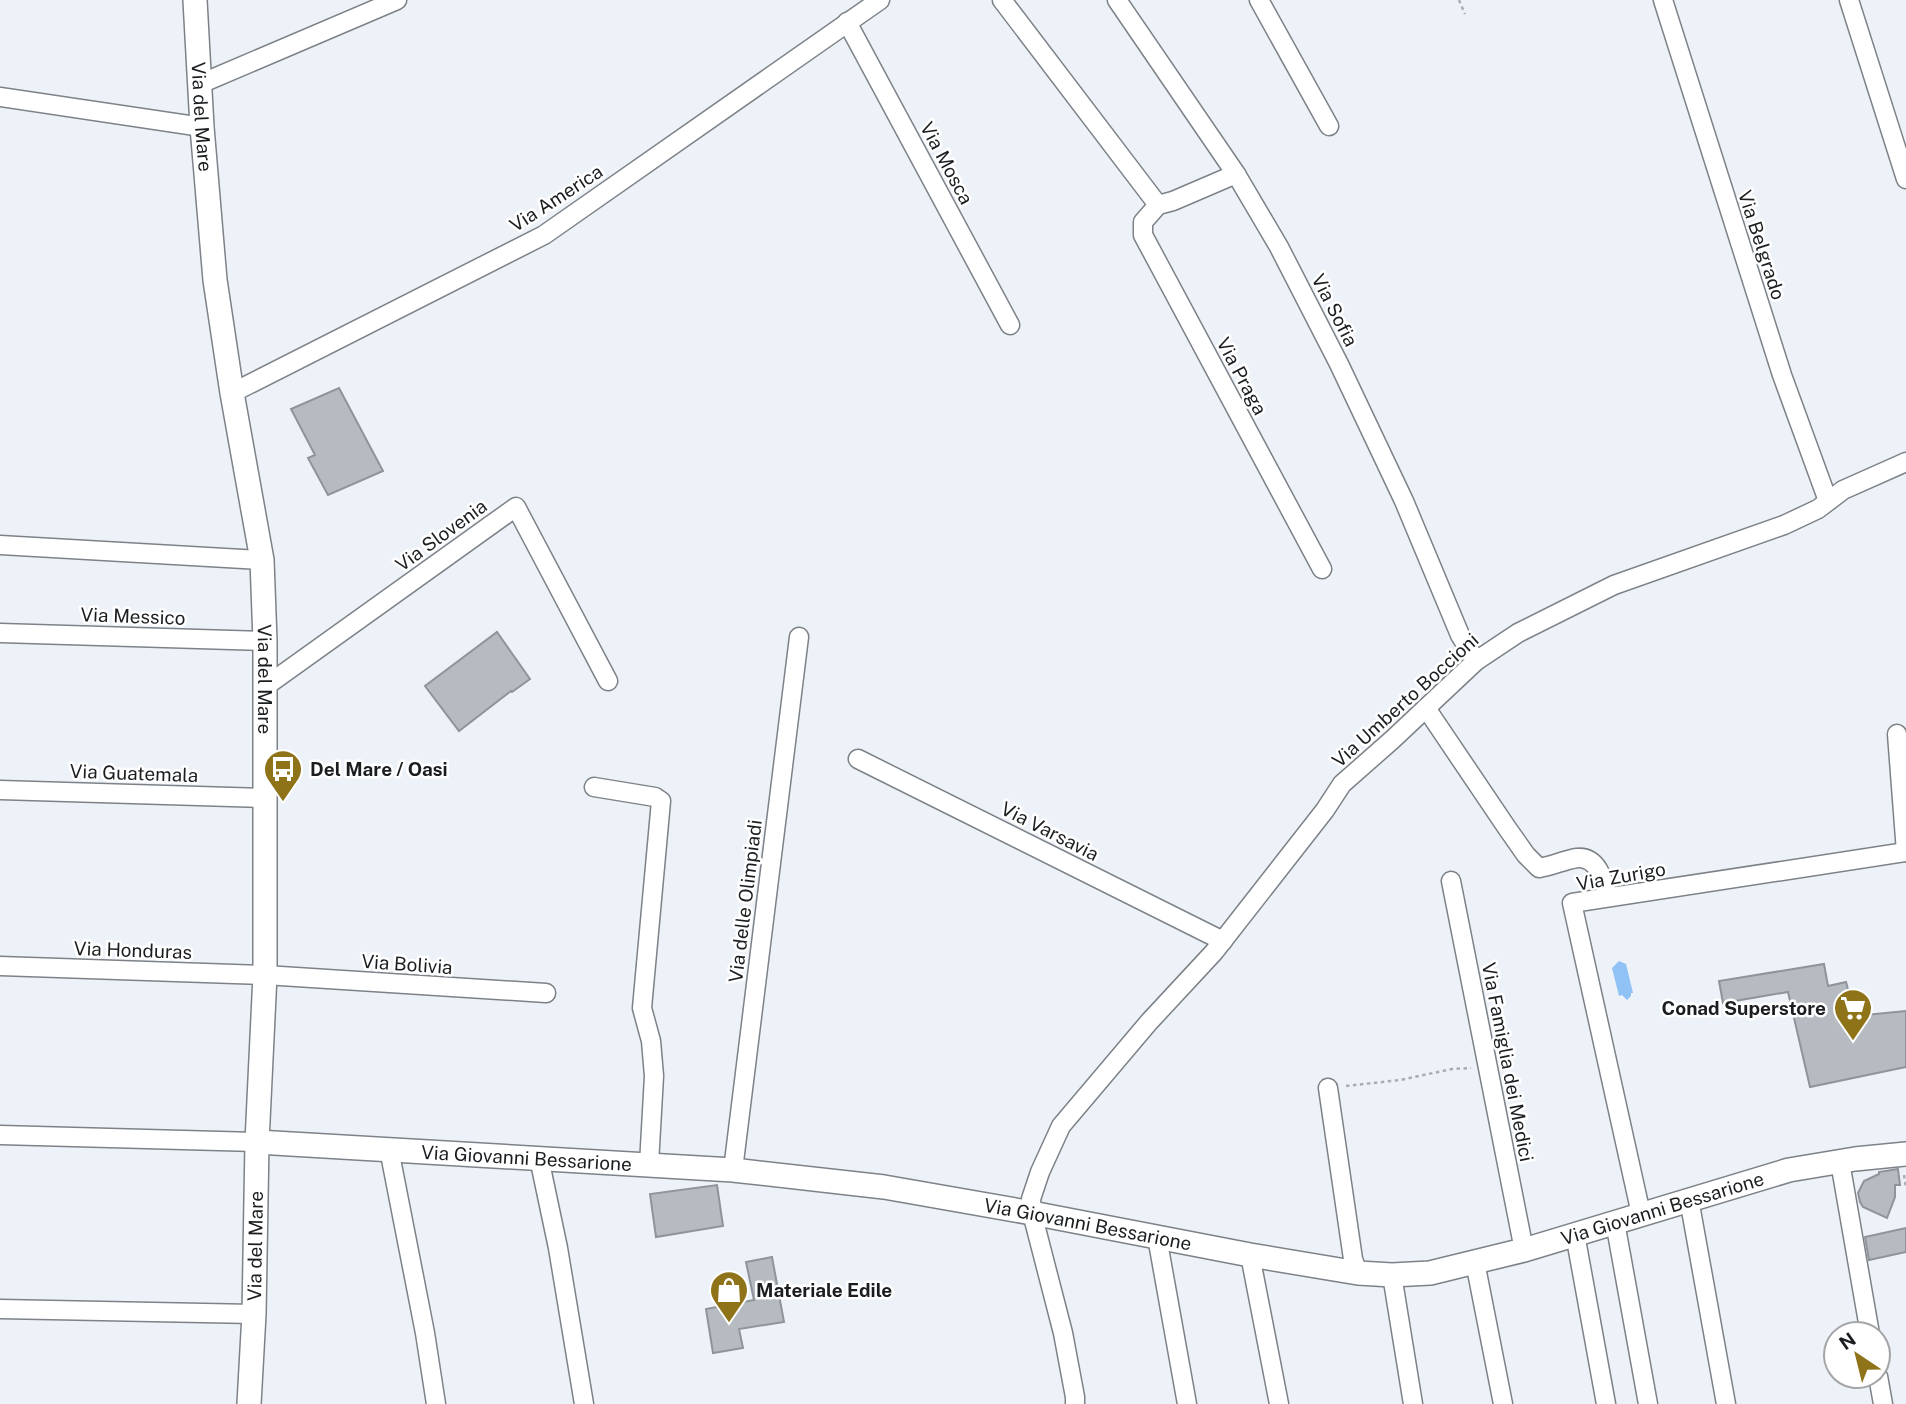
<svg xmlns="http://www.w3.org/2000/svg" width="1906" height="1404" font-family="'Public Sans',sans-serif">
<rect width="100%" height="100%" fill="#edf2f9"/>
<polygon fill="#90c2f5" points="1619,961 1626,964 1633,993 1631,993 1631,996 1627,1000 1622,995 1619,996 1612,968"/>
<g fill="#b5bbc1" stroke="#8f949a" stroke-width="2">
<polygon points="339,388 383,471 328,495 308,458 315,455 291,409"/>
<polygon points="497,632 530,679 512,692 511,691 459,731 425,686"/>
<polygon points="1824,964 1828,986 1846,982 1855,1016 1906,1011 1906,1067 1810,1087 1788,992 1723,1003 1719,981"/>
<polygon points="1898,1169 1900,1185 1895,1185 1895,1197 1887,1218 1863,1207 1860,1202 1858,1193 1864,1181 1879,1174 1879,1172"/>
<polygon points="717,1185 723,1226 656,1237 650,1194"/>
<polygon points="1906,1228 1906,1252 1869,1260 1865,1237"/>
<polygon points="772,1257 784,1322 739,1329 743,1348 713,1353 706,1309 754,1300 746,1262"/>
</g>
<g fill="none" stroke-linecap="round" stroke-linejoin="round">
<defs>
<g id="minor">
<polyline points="1002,0 1158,205"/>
<polyline points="1117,0 1236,174 1279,247 1339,364 1404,501 1460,635 1476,661"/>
<polyline points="1259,0 1329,126"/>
<polyline points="1663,0 1782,375 1828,501"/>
<polyline points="1849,0 1906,179"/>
<polyline points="847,22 1010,325"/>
<polyline points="200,84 397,0"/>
<polyline points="0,97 202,127"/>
<polyline points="1236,174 1173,201 1158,205 1143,222 1143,235 1322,569"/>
<polyline points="232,393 544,235 880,0"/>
<polyline points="0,545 262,560"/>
<polyline points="0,633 265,641"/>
<polyline points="266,686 516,507 608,681"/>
<path d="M1426,708l81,120 19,27 13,13c13,-2 25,-8 38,-10 21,-2 27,23 31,39"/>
<polyline points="1897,734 1906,852"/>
<polyline points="858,759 1223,941"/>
<polyline points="594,787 655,797 661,801 642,1008 651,1041 654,1076 649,1164"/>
<polyline points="0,790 267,798"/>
<polyline points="1451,881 1524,1250"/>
<polyline points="0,966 265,975 546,993"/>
<polyline points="1328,1088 1353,1259 1358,1273"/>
<polyline points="0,1135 257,1142"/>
<polyline points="389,1149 425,1333 436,1404"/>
<polyline points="539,1158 558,1248 584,1404"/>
<polyline points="1840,1162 1870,1334"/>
<polyline points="733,1170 799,637"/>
<polyline points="1689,1199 1726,1404"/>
<polyline points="1641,1214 1572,903 1906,852"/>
<polyline points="1615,1222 1648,1404"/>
<polyline points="1575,1234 1606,1404"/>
<polyline points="1157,1237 1187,1404"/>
<polyline points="1250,1255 1279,1404"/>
<polyline points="1475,1262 1503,1404"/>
<polyline points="1392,1275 1413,1404"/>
<polyline points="0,1309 254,1314"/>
<polyline points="1878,1376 1883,1404"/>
<polyline points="1075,1404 1075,1397 1063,1333 1032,1213 1031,1199 1040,1172 1061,1126 1149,1022 1214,952 1325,810 1342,784 1392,740 1476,661 1518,633 1614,585 1784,525 1818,509 1843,490 1906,462"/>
</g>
<g id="tertiary">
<path id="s1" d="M195,0l7,127 13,153 17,113 30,167 3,81v334l-8,167 -3,172 -5,90"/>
<path id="s2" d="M257,1142l476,28 151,17 148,26 218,42 108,18 34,2 38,-2 94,-23 265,-80 66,-11 51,-5"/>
</g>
</defs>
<use href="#minor" stroke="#7c8287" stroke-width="21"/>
<use href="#tertiary" stroke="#7c8287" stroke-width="26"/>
<g stroke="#a9adb3" stroke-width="2.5" stroke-dasharray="3.5 3.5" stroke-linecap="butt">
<polyline points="1459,0 1465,14"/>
<polyline points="1346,1086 1400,1080 1452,1069 1471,1068"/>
<polyline points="1904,1175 1906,1188"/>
</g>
<use href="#minor" stroke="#fff" stroke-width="18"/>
<use href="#tertiary" stroke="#fff" stroke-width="23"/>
</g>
<defs>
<symbol id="bus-pin" viewBox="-11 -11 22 30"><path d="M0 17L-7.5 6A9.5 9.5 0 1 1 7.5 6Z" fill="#8f7318" stroke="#fff"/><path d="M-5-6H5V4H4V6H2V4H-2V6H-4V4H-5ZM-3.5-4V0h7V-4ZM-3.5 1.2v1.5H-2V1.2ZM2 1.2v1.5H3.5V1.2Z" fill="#fff"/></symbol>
<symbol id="supermarket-pin" viewBox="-11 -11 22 30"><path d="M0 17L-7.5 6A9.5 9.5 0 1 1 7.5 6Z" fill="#8f7318" stroke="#fff"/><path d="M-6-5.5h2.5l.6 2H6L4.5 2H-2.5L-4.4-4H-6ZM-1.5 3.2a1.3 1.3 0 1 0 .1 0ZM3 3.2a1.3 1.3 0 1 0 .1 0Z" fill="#fff"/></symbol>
<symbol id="shop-pin" viewBox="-11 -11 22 30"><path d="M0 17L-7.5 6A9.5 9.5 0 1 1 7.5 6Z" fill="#8f7318" stroke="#fff"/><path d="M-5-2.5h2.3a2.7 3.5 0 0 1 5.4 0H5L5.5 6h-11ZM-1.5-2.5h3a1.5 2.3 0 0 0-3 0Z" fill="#fff"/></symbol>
</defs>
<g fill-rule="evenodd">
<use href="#bus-pin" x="261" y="747" width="44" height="60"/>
<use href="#supermarket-pin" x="1831" y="986" width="44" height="60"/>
<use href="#shop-pin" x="707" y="1268" width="44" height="60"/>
</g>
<g text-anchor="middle" stroke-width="5" stroke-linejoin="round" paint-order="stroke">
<g font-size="19" fill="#1b1e20" stroke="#fff">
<text dy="7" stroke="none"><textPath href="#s1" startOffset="117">Via del Mare</textPath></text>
<text transform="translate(947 163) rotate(62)" y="7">Via Mosca</text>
<text transform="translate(556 198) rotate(-33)" y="7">Via America</text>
<text transform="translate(1762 245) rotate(72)" y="7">Via Belgrado</text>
<text transform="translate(1335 310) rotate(63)" y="7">Via Sofia</text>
<text transform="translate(1242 376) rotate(62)" y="7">Via Praga</text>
<text transform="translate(441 535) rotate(-36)" y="7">Via Slovenia</text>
<text transform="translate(133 616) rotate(2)" y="7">Via Messico</text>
<text dy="7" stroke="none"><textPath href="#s1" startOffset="684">Via del Mare</textPath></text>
<text transform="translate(1405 700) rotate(-42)" y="7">Via Umberto Boccioni</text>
<text transform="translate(134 773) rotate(2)" y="7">Via Guatemala</text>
<text transform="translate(1050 831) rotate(27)" y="7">Via Varsavia</text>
<text transform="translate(1621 876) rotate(-10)" y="7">Via Zurigo</text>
<text transform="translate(745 901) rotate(-83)" y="7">Via delle Olimpiadi</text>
<text transform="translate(133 950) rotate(2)" y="7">Via Honduras</text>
<text transform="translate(407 964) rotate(4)" y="7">Via Bolivia</text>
<text transform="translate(1508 1062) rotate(79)" y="7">Via Famiglia dei Medici</text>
<text dy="7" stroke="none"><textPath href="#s2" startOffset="270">Via Giovanni Bessarione</textPath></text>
<text dy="7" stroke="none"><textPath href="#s2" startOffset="1424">Via Giovanni Bessarione</textPath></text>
<text dy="7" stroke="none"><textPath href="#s2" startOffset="836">Via Giovanni Bessarione</textPath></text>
<text transform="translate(255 1246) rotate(-89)" y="7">Via del Mare</text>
</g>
<g font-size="19" font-weight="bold" fill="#1b1e20" stroke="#fff" text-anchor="start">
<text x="310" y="776">Del Mare / Oasi</text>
<text x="1826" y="1015" text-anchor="end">Conad Superstore</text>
<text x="756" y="1297">Materiale Edile</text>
</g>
</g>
<g transform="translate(1857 1355) rotate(325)"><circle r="33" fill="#ffffff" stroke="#a4a5a6" stroke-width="2"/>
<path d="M0-5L12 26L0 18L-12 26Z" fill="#8f7318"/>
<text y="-10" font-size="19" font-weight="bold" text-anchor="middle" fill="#1b1e20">N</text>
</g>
</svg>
